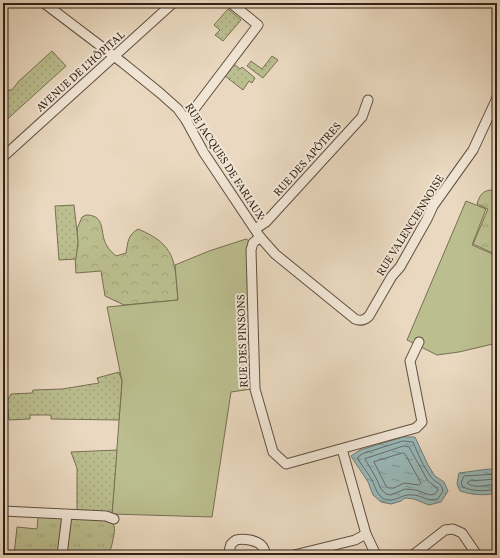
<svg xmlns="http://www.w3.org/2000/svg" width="500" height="558" font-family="Vollkorn,serif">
<defs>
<pattern id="grass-tufts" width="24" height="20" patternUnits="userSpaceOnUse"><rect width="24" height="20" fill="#bbbe8f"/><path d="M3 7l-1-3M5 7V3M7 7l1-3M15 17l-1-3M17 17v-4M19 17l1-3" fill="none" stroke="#a1a37b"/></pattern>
<pattern id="forest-crowns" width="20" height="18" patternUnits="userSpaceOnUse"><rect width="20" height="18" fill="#bbbe8f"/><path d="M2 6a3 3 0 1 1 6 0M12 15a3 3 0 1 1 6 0" fill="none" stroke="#a1a37b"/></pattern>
<pattern id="garden-dots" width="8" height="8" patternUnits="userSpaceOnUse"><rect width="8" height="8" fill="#bbbe8f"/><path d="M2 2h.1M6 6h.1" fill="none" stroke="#a1a37b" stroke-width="1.8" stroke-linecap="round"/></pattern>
<pattern id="water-ripples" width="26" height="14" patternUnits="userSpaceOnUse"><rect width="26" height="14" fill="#99b9b9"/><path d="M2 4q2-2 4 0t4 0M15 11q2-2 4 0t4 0" fill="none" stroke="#7d9695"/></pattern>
</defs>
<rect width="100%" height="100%" fill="#ead9c0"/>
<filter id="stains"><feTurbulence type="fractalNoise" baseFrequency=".005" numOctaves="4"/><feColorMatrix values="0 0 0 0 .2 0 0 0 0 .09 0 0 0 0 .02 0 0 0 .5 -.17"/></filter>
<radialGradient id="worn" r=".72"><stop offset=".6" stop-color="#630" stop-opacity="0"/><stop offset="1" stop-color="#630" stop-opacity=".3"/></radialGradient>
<g fill="url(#grass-tufts)" stroke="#777052">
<path d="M491,190l6,3v62l-24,-11 15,-35 -11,-5c3,-9 5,-13 14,-14z"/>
<path d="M38,517l68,3c3,1 7,2 8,6 2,5 -3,22 -5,29h-95l3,-28 20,2z"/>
</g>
<path fill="url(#forest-crowns)" stroke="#777052" d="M86,215c21,0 13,19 21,31 2,4 6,7 9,10l10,-3c2,-12 2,-18 12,-24 39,16 37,34 40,71l-54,5 -19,-9 -4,-25 -25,2 -1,-17 3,-10 -1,-17 5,-12z"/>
<g fill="#bbbe8f" stroke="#777052">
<polygon points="466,201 486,209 472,245 497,256 497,343 459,352 437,355 407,340"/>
<polygon points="246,239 253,243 252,389 231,392 212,517 112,514 122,381 107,307 178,300 175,265 209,251"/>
</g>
<g fill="url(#garden-dots)" stroke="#777052">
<polygon points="228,9 241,20 223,41 215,35 220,30 214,25"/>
<polygon points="52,51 66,66 3,123 3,95 9,90 12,90 19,81"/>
<polygon points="272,56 278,60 263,78 247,66 251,61 262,69"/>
<polygon points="234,64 240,69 242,67 255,78 252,83 249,81 243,90 225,76"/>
<polygon points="74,205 78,241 76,259 59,260 55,206"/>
<polygon points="119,372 122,381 119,420 51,419 51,415 30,415 30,419 9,420 7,402 11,394 32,393 33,390 62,389 99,383 97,378"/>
<polygon points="117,450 112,514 77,515 77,468 71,452"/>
</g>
<g fill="url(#water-ripples)" stroke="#707c78">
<polygon points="403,437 415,437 428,465 435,476 444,482 448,491 441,502 429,505 414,499 405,498 401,501 391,504 381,502 373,495 368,482 351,456 360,450"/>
<path d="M489,469l8,1v23c-12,3 -25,2 -37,-2l-3,-7 2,-11z"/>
</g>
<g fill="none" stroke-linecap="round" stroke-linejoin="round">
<g stroke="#666d68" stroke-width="1">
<path d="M403,441l10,1c5,12 10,24 18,35 5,7 10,4 12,14l-5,8c-13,3 -15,-4 -26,-4 -9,-1 -12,4 -21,5 -13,1 -15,-12 -19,-20 -4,-7 -10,-14 -14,-21v-2l4,-3z"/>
<polygon points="404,446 409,447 428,481 437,488 438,490 435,494 430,495 416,490 405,489 391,495 386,494 381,489 376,478 365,459"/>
<polygon points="403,453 405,454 421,483 419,485 404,483 394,488 389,488 386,486 374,462"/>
<path d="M497,474l-33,2 -3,7 2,4c11,5 23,4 34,2"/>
<path d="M497,479l-28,2 -2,2c7,6 21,2 30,1"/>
</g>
<defs>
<g id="minor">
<path d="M44,3l79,60 37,30 18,16 8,11 18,33 56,84 15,17 80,65c5,2 9,2 14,-3l23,-40 8,-9 27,-48 6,-13 40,-56 24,-52"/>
<polyline points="186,120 258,25 232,4"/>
<polyline points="3,157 173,3"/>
<polyline points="255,229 266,222 362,117 368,100"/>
<polyline points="260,237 253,243 251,250 255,389 273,452 286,464 416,428 422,422 410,361 419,342"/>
<polyline points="342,449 366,534 376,555"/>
<polyline points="3,511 106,516 114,519"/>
<polyline points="62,555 67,515"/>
<path d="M228,555l3,-11c2,-1 3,-3 5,-4 7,-2 21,0 26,6 2,2 3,6 4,9"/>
<polyline points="294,555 355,540 366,534"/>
<polyline points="413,555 445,530 453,529 462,533 477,555"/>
</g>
</defs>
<use href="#minor" stroke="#614f40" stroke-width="11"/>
<use href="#minor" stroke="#f1e6d6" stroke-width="9"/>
</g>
<g text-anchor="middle" stroke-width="4" stroke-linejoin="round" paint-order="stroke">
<g font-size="11" fill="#332116" stroke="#f1e6d6">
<text transform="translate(80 71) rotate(-42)" y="4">AVENUE DE L'HÔPITAL</text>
<text transform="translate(307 159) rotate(-48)" y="4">RUE DES APÔTRES</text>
<text transform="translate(225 161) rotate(57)" y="4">RUE JACQUES DE FARIAUX</text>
<text transform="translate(410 225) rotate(-58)" y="4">RUE VALENCIENNOISE</text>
<text transform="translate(242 341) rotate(-92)" y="4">RUE DES PINSONS</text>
</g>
</g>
<rect width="500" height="558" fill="none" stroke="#ead9c0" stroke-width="16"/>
<rect x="4" y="4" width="492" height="550" fill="none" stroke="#332116" stroke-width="2"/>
<rect x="8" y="8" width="484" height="542" fill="none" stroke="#332116"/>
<rect width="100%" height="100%" filter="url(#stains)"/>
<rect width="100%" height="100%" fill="url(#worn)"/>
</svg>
